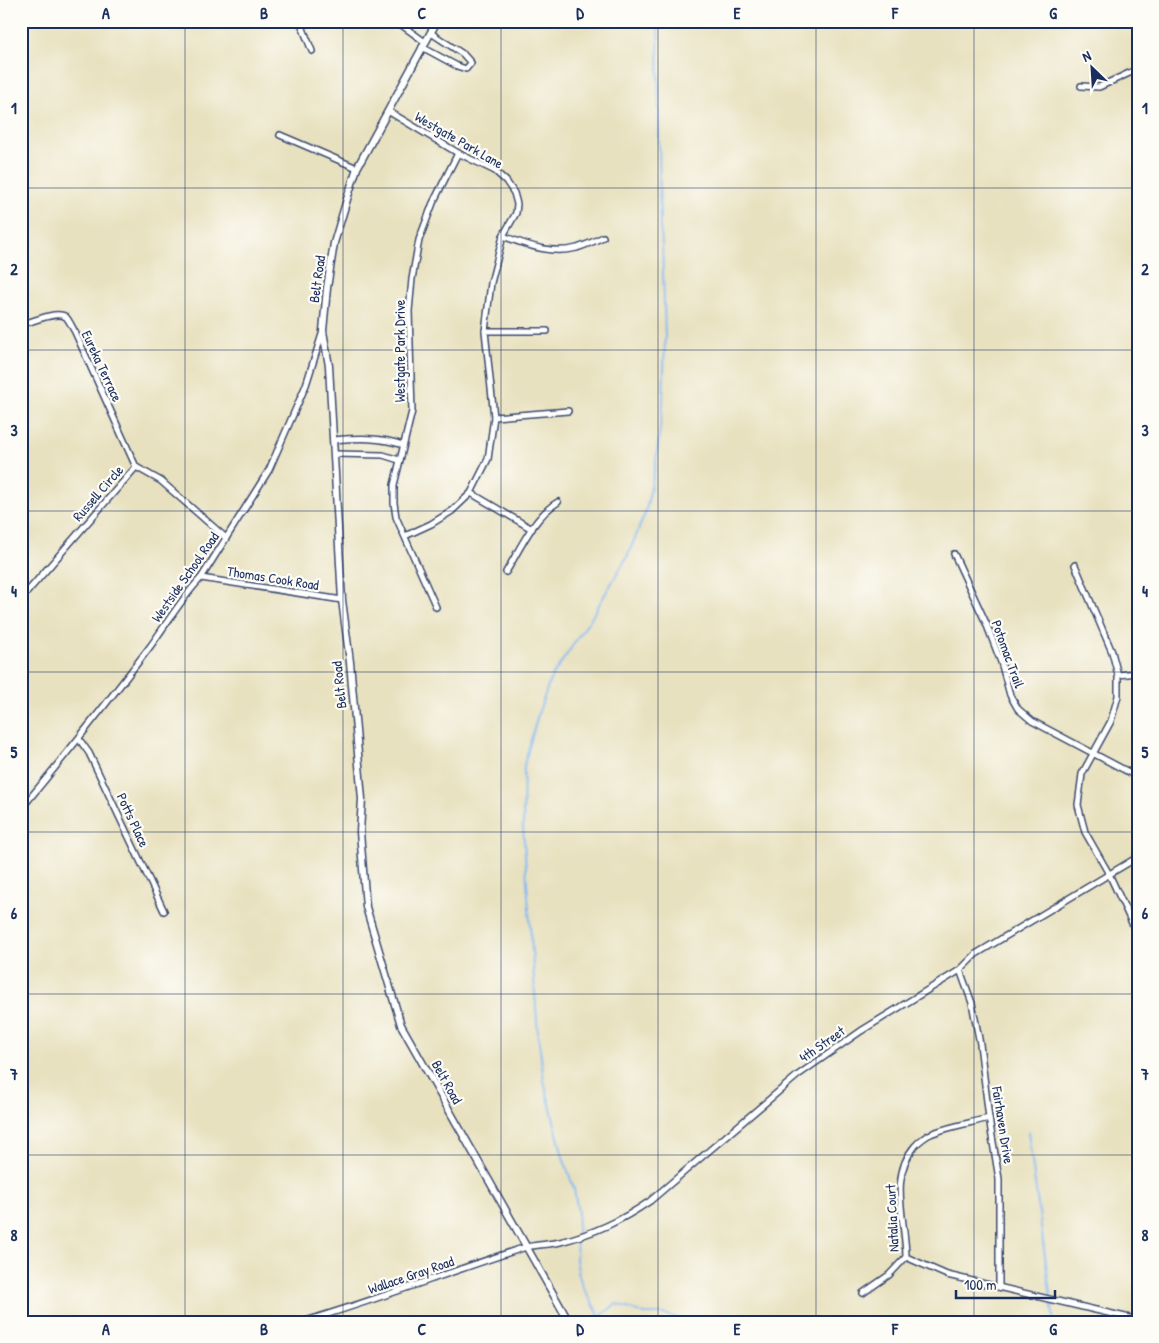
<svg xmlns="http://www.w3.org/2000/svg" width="1159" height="1343" font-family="'Patrick Hand',sans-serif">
<rect width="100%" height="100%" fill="#fdfcf7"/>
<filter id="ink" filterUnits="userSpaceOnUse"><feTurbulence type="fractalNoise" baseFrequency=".02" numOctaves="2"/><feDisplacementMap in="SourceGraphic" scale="10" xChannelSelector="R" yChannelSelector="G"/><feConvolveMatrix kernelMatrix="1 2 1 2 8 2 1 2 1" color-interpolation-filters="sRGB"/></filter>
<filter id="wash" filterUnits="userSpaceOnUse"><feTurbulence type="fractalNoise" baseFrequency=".0096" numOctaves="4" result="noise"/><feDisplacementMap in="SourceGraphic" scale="20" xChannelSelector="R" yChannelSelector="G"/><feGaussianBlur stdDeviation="1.12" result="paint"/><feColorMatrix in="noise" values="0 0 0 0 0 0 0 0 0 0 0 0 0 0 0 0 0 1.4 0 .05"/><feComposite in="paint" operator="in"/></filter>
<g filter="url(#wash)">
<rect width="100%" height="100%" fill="#e8e1bf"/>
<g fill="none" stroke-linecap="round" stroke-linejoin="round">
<g stroke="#83b8f2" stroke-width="2">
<polyline points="1028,1132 1054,1322"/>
<polyline points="598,1318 598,1313 583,1287 579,1276 576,1260 578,1212 574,1189 563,1157 544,1081 538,1034 523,827 524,765 539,711 551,678 593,615 628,555 646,511 656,461 663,404 665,337 662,242 660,227 658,21"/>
<polyline points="582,1322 598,1318 616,1304 645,1314 664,1314 692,1322"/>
</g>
</g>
</g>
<g filter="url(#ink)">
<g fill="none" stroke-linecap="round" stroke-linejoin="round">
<defs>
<g id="minor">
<polyline points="300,21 312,51"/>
<polyline points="396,21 425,42"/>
<polyline points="422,47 457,66 466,69 471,63 463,54 431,33"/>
<polyline points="1081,86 1099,87 1138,69"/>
<polyline points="388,111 458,153 495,171 506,181 514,193 517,204 516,213 503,236 491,283 485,331 494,417 488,459 471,493 452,511 431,524 405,536"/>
<polyline points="280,135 357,168"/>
<path d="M503,236c24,9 48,19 74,12 9,-3 18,-7 26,-11"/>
<path d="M21,325c10,-3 36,-15 45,-8 3,3 6,10 9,15l61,135"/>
<polyline points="485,331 547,331"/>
<polyline points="494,417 568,411"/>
<path d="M334,440c24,-2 46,-3 69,5"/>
<polyline points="335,454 383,455 399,460"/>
<polyline points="136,467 161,481 226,538"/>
<polyline points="471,493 532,529"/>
<polyline points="954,554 986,623 1001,662 1010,695 1018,709 1032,721 1138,777"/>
<polyline points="1075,565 1112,652 1118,675 1118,696 1111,721 1082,774 1078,805 1085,832 1109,874 1138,936"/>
<path d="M506,572c14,-23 28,-56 52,-70"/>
<polyline points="201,578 342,600"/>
<polyline points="21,599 136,467"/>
<polyline points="436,607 396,517 394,503 394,485 412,411 409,311 412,279 419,240 433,203 458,153"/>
<polyline points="1118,675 1138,673"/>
<polyline points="79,739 89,753 164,911"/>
<path d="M21,809c44,-53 86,-106 128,-161 17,-23 32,-49 52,-70l68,-108 37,-85 17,-54"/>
<polyline points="960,970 972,1003 980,1044 989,1118 999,1179 999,1286"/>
<polyline points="906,1257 947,1275 1138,1320"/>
<path d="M863,1293l26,-18 17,-18c0,-36 -18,-80 9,-111 4,-5 12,-11 18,-13 18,-7 38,-10 56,-15"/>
<path d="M302,1322c75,-22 147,-50 221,-74 12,-4 25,-3 37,-6 35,-9 61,-21 90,-41l148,-126 63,-44 99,-61 16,-16 162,-97"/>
</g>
<polyline id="tertiary" points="437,21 357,168 348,196 334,243 327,288 323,331 329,366 342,600 350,662 362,799 360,832 366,907 401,1025 569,1322"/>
</defs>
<use href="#minor" stroke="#3a4a6d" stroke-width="8"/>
<use href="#tertiary" stroke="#3a4a6d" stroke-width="9"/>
<use href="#minor" stroke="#fff" stroke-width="5"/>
<use href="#tertiary" stroke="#fff" stroke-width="6"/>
</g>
</g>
<path fill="none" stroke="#1b2f5e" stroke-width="1" stroke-opacity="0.55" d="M185,21v1301M343,21v1301M501,21v1301M658,21v1301M816,21v1301M974,21v1301M21,188h1117M21,350h1117M21,511h1117M21,672h1117M21,832h1117M21,994h1117M21,1155h1117"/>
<g text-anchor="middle" stroke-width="4.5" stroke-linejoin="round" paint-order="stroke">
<g font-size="14" fill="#1b2f5e" stroke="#fdfcf7">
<text transform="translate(459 140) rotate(30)" y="5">Westgate Park Lane</text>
<text transform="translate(317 279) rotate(-82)" y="5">Belt Road</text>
<text transform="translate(400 351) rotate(-90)" y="5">Westgate Park Drive</text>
<text transform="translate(102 366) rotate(65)" y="5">Eureka Terrace</text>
<text transform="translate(98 493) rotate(-49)" y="5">Russell Circle</text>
<text transform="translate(185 577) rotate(-55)" y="5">Westside School Road</text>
<text transform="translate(273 578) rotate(9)" y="5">Thomas Cook Road</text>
<text transform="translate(1008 654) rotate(70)" y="5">Potomac Trail</text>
<text transform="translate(339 685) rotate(-96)" y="5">Belt Road</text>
<text transform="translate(133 820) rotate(65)" y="5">Potts Place</text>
<text transform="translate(822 1044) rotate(-35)" y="5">4th Street</text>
<text transform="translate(447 1082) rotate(61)" y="5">Belt Road</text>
<text transform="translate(1003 1125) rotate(81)" y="5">Fairhaven Drive</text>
<text transform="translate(892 1218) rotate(-93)" y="5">Natalia Court</text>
<text transform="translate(411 1275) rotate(-19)" y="5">Wallace Gray Road</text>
</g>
</g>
<rect width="1159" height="1343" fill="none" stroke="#fdfcf7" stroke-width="55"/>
<g transform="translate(1092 68) rotate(335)" stroke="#fdfcf7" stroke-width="4" paint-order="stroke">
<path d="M0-4L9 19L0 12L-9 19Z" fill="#1b2f5e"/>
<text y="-8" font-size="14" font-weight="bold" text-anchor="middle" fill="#1b2f5e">N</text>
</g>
<path d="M956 1290v8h99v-8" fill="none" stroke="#1b2f5e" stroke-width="2.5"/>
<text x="964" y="1290" font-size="15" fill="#1b2f5e" stroke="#fdfcf7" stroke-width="4" paint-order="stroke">100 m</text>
<rect x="28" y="28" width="1104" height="1288" fill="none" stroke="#1b2f5e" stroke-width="2"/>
<g font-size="16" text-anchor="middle" font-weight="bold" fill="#1b2f5e">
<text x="106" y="19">A</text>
<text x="264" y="19">B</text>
<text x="422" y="19">C</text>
<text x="580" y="19">D</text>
<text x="737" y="19">E</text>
<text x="895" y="19">F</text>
<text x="1053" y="19">G</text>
<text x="14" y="114">1</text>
<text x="1145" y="114">1</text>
<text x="14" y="275">2</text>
<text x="1145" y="275">2</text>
<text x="14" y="436">3</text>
<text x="1145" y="436">3</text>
<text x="14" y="597">4</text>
<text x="1145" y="597">4</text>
<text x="14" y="758">5</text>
<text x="1145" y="758">5</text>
<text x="14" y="919">6</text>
<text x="1145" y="919">6</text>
<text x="14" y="1080">7</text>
<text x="1145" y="1080">7</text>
<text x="14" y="1241">8</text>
<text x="1145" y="1241">8</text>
<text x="106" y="1335">A</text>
<text x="264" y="1335">B</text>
<text x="422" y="1335">C</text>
<text x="580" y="1335">D</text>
<text x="737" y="1335">E</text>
<text x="895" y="1335">F</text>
<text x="1053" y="1335">G</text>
</g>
</svg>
